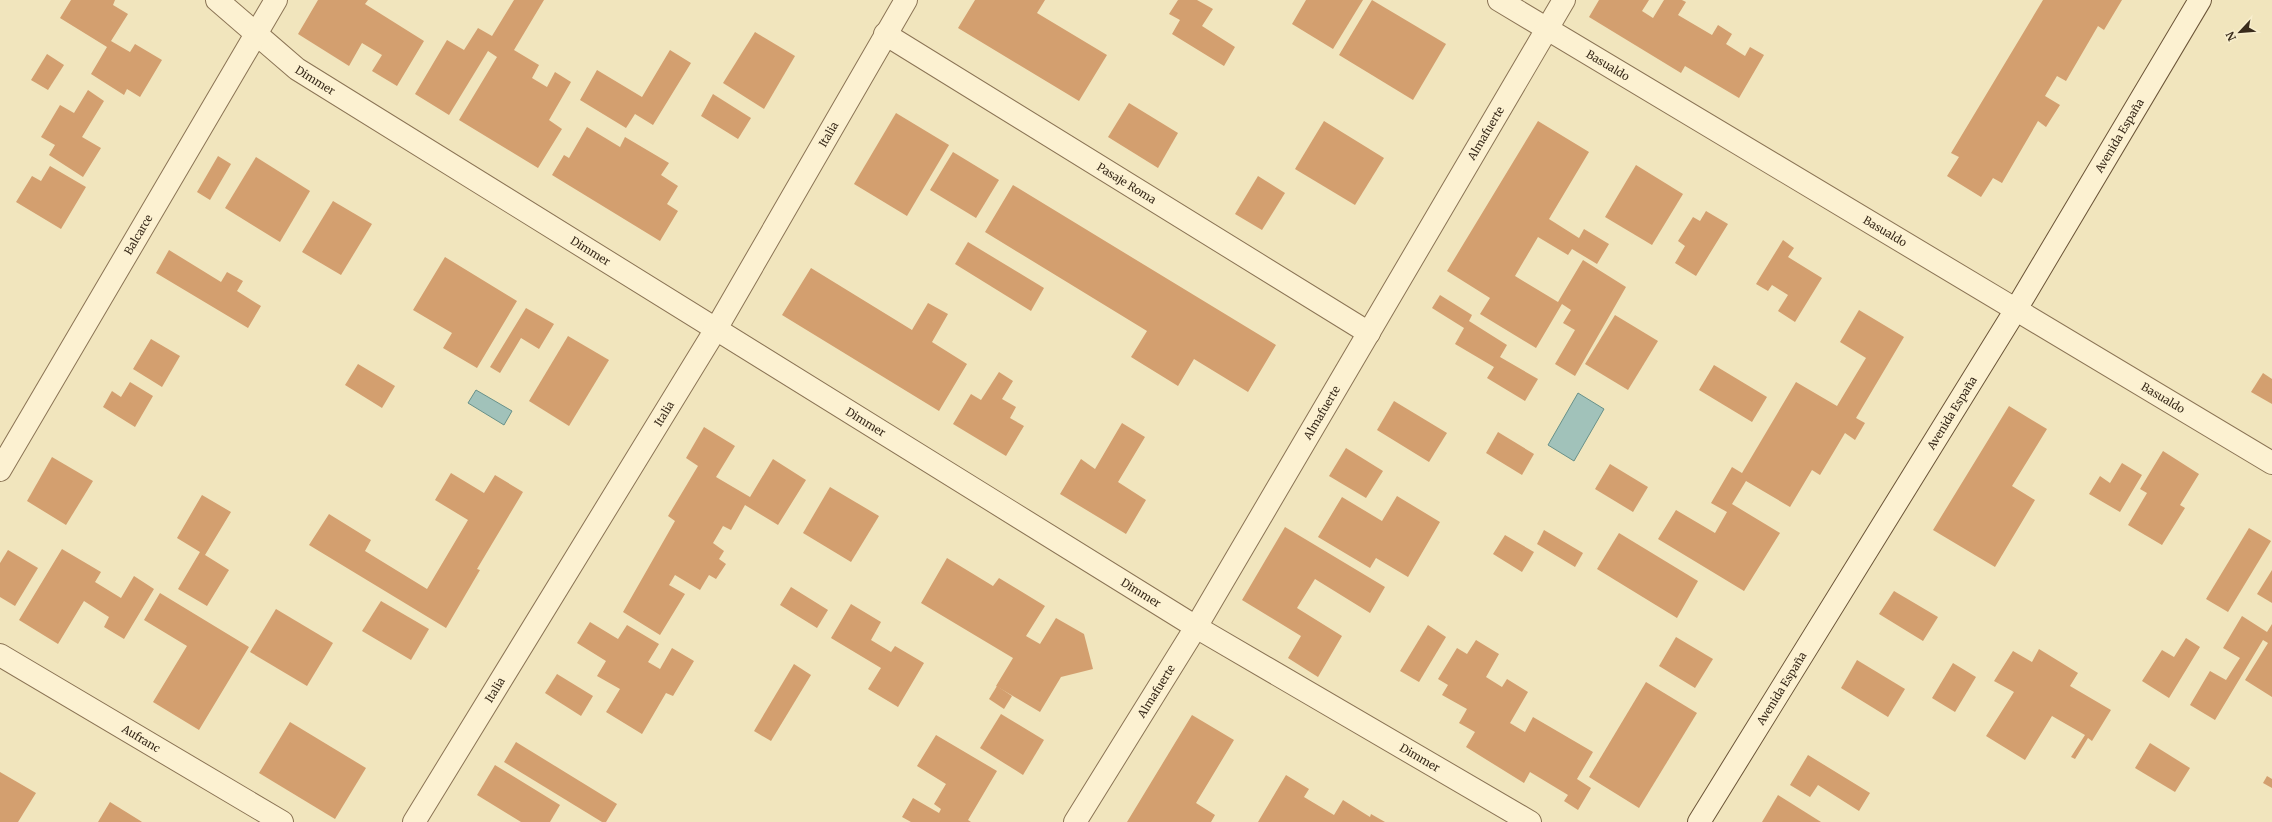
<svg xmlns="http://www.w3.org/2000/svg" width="2272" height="822" font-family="Merriweather,serif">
<rect width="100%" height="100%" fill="#f1e5bd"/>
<g fill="#a1c2ba" stroke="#689189">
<polygon points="476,390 512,411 504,425 468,403"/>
<polygon points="1578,393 1604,409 1574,461 1548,445"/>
</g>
<g fill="#d39f6f">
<polygon points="71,0 115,0 113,5 128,14 111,41 130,52 135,44 162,60 140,97 127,89 124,95 91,74 107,47 60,18"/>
<polygon points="318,0 368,0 365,4 424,41 397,86 372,71 382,55 362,43 349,66 298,34"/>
<polygon points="514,0 544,0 514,50 539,65 532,78 547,87 555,72 571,82 549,120 562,129 538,168 459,120 497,57 488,51 449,115 415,94 447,40 464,50 478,28 492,36"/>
<polygon points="975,0 1045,0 1037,13 1107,55 1079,101 958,28"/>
<polygon points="1178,0 1197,0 1213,9 1202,26 1235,47 1224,66 1172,34 1180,20 1169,14"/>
<polygon points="1306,0 1363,0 1333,49 1292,24"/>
<polygon points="1372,0 1446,44 1413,100 1339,55"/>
<polygon points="1599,0 1649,0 1642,11 1653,18 1664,0 1682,0 1686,2 1678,15 1712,35 1718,25 1732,34 1726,44 1745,56 1750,47 1764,55 1739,98 1685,66 1681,73 1589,17"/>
<polygon points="2043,0 2122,0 2104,30 2098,26 2066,81 2057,76 2045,96 2060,105 2046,127 2038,121 2002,183 1993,178 1981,197 1947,176 1959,157 1951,153"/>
<polygon points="755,32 795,56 764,109 723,83"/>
<polygon points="670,50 691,63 653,125 635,114 626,128 580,100 597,70 642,97"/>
<polygon points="47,54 64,65 48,90 31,80"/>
<polygon points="88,90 104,101 82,137 101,148 83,177 49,155 55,145 41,137 60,105 74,113"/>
<polygon points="713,94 751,118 738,139 701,116"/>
<polygon points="1129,103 1178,133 1158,168 1108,137"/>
<polygon points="896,113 949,145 907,216 854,184"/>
<polygon points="1324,121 1384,158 1355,205 1295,169"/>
<polygon points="1538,121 1589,152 1549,219 1579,238 1584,229 1609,244 1597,264 1572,249 1568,255 1538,237 1515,276 1558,302 1583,260 1626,287 1575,376 1555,364 1575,330 1563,323 1571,310 1562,304 1536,348 1480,314 1490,298 1447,271"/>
<polygon points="587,127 620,147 625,137 669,163 661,175 678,186 667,204 678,211 660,241 552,175 564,155 569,158"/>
<polygon points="953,152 999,180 976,218 930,190"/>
<polygon points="218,156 231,164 210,200 197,192"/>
<polygon points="256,157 310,191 280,242 225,208"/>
<polygon points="1636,165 1683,194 1652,245 1605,217"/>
<polygon points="50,166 86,187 61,229 16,202 32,176 41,181"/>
<polygon points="1258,176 1285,193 1262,230 1235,214"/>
<polygon points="1013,185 1276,345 1248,392 1194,359 1178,386 1131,357 1147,331 985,232"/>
<polygon points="333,201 372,224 341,275 302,252"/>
<polygon points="1706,211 1728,224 1696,276 1675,263 1685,246 1678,241 1693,217 1700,221"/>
<polygon points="1783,240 1794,248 1788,257 1822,278 1795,322 1778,311 1788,295 1772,285 1768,291 1756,284"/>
<polygon points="968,242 1044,288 1031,311 955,264"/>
<polygon points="169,250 221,282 227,272 243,281 237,291 261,306 248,328 156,273"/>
<polygon points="445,257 517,301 477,368 443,348 452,333 413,310"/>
<polygon points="811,268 912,330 928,303 948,314 932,342 967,364 939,411 782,315"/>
<polygon points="1440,295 1472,315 1469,321 1507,345 1500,357 1538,379 1525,401 1487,378 1494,367 1455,344 1464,328 1432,308"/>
<polygon points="526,308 554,324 539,349 521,338 500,373 490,367"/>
<polygon points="1859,310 1904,337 1856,418 1865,423 1855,440 1845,433 1820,475 1812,470 1790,507 1746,481 1732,504 1780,533 1744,591 1658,539 1676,510 1715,533 1727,512 1711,503 1732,467 1742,473 1796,382 1837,406 1866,358 1840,342"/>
<polygon points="1615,315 1658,341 1628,390 1585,364"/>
<polygon points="568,336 609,360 569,426 529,401"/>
<polygon points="151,339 180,356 162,387 133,369"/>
<polygon points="358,364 395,386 382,408 345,385"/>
<polygon points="1714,365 1767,397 1752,422 1699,390"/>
<polygon points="999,372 1013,381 1002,399 1016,407 1010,418 1024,426 1006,456 953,424 971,394 981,400"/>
<polygon points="2263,373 2272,379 2272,404 2251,392"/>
<polygon points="130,382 153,396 135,427 103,407 112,391 121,397"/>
<polygon points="1394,401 1447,433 1429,462 1377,430"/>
<polygon points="2009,406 2047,429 2012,486 2035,500 1995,567 1933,530"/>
<polygon points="1122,423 1145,437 1118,482 1146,500 1126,534 1060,494 1081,459 1095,469"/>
<polygon points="704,427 735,446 716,477 750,497 773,459 806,480 778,525 745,505 731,530 723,526 713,543 724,551 719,559 726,564 716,579 709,575 700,590 675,575 669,585 685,594 660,635 623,612 675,521 668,516 698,466 686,458"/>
<polygon points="1498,432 1534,454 1522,475 1486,453"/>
<polygon points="1346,448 1383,471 1366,498 1329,476"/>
<polygon points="2163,451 2199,474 2180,505 2185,508 2162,545 2128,525 2147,493 2140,489"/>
<polygon points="52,457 93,481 66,525 27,501"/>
<polygon points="2122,463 2142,475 2120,512 2089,494 2100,476 2110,483"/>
<polygon points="1610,464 1648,487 1633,512 1595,489"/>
<polygon points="451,473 484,493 495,475 523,492 477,569 480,570 446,628 309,545 329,514 371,540 365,551 427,589 468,520 435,500"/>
<polygon points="830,487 879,516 851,562 803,533"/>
<polygon points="202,495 231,512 205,555 229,570 207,606 178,589 200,552 177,538"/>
<polygon points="1397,496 1440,522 1408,577 1376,558 1370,568 1318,537 1342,497 1382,521"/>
<polygon points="1285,527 1385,587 1370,613 1315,579 1297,608 1342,636 1318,677 1288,658 1301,636 1242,600"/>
<polygon points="2249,528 2271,541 2228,612 2206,599"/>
<polygon points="1544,530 1583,553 1575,567 1537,544"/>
<polygon points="1619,533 1698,581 1677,618 1597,569"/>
<polygon points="1505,535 1534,552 1522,572 1493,554"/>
<polygon points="62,549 101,572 95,582 121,598 134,576 154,589 124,639 104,627 109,617 84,601 58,644 19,620"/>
<polygon points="8,550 38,568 15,606 0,597 0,563"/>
<polygon points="947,558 993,586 999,578 1045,606 1026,636 1040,644 1056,618 1084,634 1093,669 1061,677 1040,712 996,686 1013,658 921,603"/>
<polygon points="2272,570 2272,603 2257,594"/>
<polygon points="791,587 828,610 817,628 780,605"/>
<polygon points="1894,591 1938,617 1923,641 1879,614"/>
<polygon points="160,593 249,647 199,730 153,702 187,646 144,620"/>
<polygon points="381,601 429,629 411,660 362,631"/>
<polygon points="851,604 881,622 871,640 891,652 895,646 924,663 898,707 868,689 881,668 831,638"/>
<polygon points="276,609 333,643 307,686 250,652"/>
<polygon points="2242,616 2267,632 2272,624 2272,697 2245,680 2268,643 2263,640 2215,720 2190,705 2210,671 2226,680 2240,658 2223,648"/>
<polygon points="590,622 618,639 627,625 659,644 648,662 660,669 672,648 694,661 673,696 666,693 642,734 606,712 620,689 597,676 606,661 577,643"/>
<polygon points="1428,625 1446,637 1419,682 1400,671"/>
<polygon points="1676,637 1713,659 1695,688 1659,666"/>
<polygon points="2186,638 2200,647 2169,698 2142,681 2162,650 2174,657"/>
<polygon points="1476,640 1499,654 1486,677 1502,687 1507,679 1528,692 1510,723 1525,732 1533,717 1593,752 1577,779 1591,788 1578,810 1564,801 1568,795 1530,772 1524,783 1466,747 1475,732 1459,723 1467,709 1442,695 1448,685 1438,679 1457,648 1467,654"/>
<polygon points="2039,649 2078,673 2070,686 2111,710 2092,741 2088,738 2075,759 2071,757 2085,735 2052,716 2025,760 1986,736 2014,692 1994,681 2013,651 2032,662"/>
<polygon points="1857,660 1905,689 1888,717 1841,688"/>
<polygon points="1953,663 1976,677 1955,712 1932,698"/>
<polygon points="794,664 811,675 771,741 754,731"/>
<polygon points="557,674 593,696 581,716 545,693"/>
<polygon points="1646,682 1697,713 1639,808 1589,777"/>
<polygon points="997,686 1012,696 1004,709 989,699"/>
<polygon points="1001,714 1044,740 1023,775 980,748"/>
<polygon points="1192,715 1234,740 1196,803 1215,815 1211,822 1127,822"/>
<polygon points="290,722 366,768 335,819 259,773"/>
<polygon points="936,735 997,771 968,820 971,822 911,822 902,817 913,798 939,813 941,809 934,804 946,784 917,766"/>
<polygon points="516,742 617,804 606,822 602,822 504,762"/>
<polygon points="2150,743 2190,768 2175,792 2135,768"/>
<polygon points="1808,755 1870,793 1859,811 1818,785 1810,797 1790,785"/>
<polygon points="495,765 560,805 550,822 521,822 477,795"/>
<polygon points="0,772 36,793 18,822 0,822"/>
<polygon points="1286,775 1309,789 1304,797 1334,815 1343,800 1370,817 1371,814 1385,822 1258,822"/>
<polygon points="2267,776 2272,779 2272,788 2263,783"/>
<polygon points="1778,795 1821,822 1762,822"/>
<polygon points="110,802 139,820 142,822 98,822"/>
</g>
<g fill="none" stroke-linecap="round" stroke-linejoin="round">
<defs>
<g id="minor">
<path id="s1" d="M217,0l80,69 899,558 334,195"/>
<path id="s2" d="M1499,0l773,463"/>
<path id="s3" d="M885,34l484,299"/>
<path id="s4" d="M0,470l276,-470"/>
<path id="s5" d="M0,655l282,167"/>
<path id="s6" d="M414,822l302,-493 190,-329"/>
<path id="s7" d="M1075,822l121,-195 368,-627"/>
</g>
<g id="secondary">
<path id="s8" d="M1699,822l316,-511 185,-311"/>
</g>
</defs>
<use href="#minor" stroke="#8b7455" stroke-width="24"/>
<use href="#secondary" stroke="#6c5538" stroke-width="24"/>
<use href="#minor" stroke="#fcf1d1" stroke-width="22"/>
<use href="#secondary" stroke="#fcf1d1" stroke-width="22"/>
</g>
<g text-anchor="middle" stroke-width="3" stroke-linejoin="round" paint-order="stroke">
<g font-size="11" fill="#392b1b" stroke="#f8eecd">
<text dy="4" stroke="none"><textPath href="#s2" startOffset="127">Basualdo</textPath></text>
<text dy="4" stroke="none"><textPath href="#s1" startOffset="127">Dimmer</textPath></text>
<text dy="4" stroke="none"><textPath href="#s7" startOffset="802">Almafuerte</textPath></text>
<text dy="4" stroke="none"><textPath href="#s6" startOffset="803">Italia</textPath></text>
<text dy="4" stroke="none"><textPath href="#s8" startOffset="805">Avenida España</textPath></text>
<text dy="4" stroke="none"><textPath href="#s3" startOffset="284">Pasaje Roma</textPath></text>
<text dy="4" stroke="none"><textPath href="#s2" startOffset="450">Basualdo</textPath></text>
<text dy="4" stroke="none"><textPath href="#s4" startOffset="273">Balcarce</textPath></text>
<text dy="4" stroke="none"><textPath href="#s1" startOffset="451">Dimmer</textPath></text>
<text dy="4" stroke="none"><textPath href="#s2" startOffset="774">Basualdo</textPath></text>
<text dy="4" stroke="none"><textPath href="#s6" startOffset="479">Italia</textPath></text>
<text dy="4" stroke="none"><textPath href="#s7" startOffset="478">Almafuerte</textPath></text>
<text dy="4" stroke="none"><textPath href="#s8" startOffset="481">Avenida España</textPath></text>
<text dy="4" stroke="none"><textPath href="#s1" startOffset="775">Dimmer</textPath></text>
<text dy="4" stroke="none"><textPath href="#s1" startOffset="1099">Dimmer</textPath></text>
<text dy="4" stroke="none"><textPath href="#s8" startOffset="157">Avenida España</textPath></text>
<text dy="4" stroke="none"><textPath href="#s6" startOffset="155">Italia</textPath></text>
<text dy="4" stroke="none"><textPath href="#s7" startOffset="154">Almafuerte</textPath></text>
<text dy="4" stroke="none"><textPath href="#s5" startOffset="164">Aufranc</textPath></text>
<text dy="4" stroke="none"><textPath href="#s1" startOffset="1423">Dimmer</textPath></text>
</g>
</g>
<g transform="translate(2240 32) rotate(244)" stroke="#f8eecd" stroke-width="3" paint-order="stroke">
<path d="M0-3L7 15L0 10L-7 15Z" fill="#392b1b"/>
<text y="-6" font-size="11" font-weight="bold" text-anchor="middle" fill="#392b1b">N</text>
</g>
</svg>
